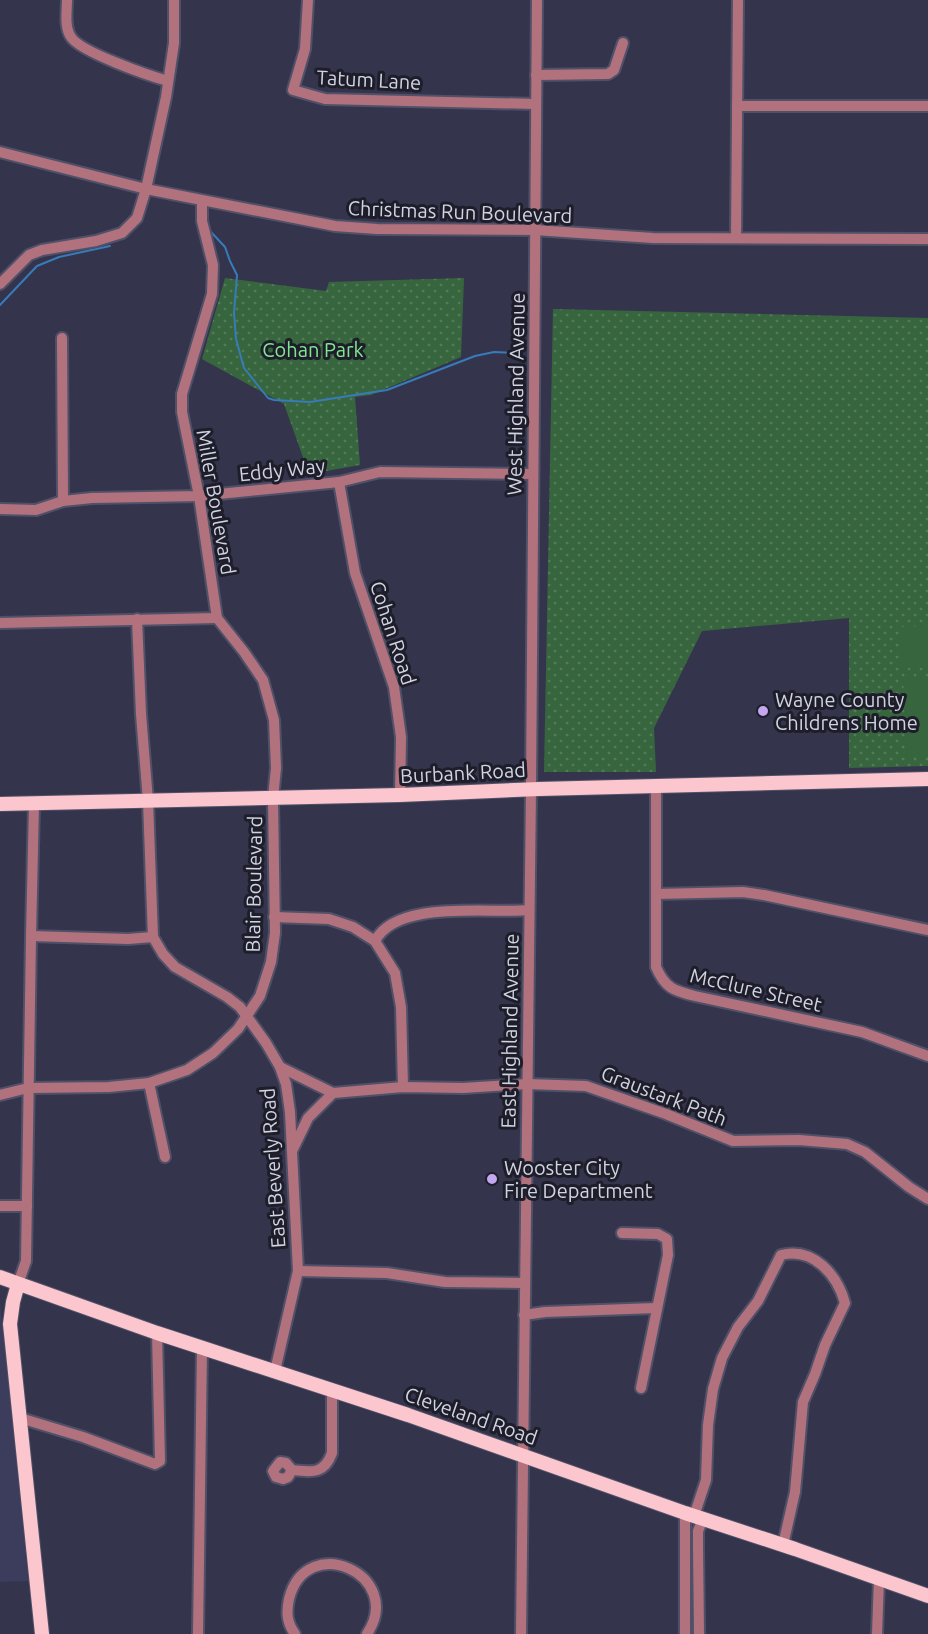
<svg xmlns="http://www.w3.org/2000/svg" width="928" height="1634" font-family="Ubuntu,sans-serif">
<defs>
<pattern id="park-dots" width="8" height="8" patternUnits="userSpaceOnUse" patternTransform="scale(1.5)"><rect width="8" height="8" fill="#37663e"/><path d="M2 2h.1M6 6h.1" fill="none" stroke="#537b5a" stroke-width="1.8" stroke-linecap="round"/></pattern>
</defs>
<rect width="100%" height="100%" fill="#34354d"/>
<polygon fill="#3c3d5c" points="0,1303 24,1538 28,1581 0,1582"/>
<g fill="url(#park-dots)">
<polygon points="225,278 326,291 329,282 464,278 461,357 371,395 355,397 360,465 309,474 284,404 202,359"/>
<polygon points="553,309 928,318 928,766 849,768 849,618 702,631 654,728 656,772 544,772"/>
</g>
<g fill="#37663e">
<polygon points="928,626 928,668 899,668 899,627"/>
<polygon points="928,678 928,755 907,756 903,679"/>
</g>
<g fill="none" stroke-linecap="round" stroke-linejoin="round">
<g stroke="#377bbb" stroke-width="2">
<polyline points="211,232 225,247 230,261 237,275 234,313 236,339 244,368 268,398 274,400 310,402 387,390 475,356 494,352 519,353"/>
<polyline points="0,305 37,266 59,257 110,246"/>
</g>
<defs>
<g id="minor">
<path d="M67,0c0,11 -3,27 4,37 9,15 79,39 97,44"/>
<polyline points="308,0 305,49 293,90 325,99 536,104"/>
<polyline points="536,75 608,74 614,70 623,43"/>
<polyline points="737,106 928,106"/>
<polyline points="0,152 146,189 335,226 377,229 535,230 653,238 928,239"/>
<polyline points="736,238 738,0"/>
<polyline points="0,284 29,255 42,250 96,241 122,233 137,218 146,189 166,97 174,43 174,0"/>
<polyline points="62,338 63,501"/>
<polyline points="339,482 355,573 394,687 401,737 400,795"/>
<polyline points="0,509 36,510 63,501 92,498 199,496 339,482 380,472 533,474"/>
<polyline points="137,619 141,714 148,801 153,937 163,954 175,967 227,997 240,1007 266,1043 280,1067 286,1084 290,1112 298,1271 275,1371"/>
<polyline points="0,623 217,618"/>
<path d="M656,787v180c9,21 18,24 39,29l167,36 66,24"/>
<polyline points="656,894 743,892 764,895 928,930"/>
<polyline points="274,917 329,919 353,927 375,941 395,973 401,1007 403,1087"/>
<polyline points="31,936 128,939 153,937"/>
<path d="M375,941c22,-42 114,-27 154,-31"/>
<polyline points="280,1067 333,1093"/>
<polyline points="149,1083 165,1157"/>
<polyline points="0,1095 28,1088 109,1087 149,1083 187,1070 213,1053 238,1029 260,996 271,962 275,933 273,798 276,768 274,720 263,680 244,652 217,618 199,496 182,412 182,394 212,294 213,265 202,221 202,201"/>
<polyline points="293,1149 308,1118 333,1093 403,1087 463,1088 527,1084 586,1086 666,1114 733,1141 799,1140 847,1144 865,1152 909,1187 928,1199"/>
<polyline points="0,1206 27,1206"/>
<polyline points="622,1233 658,1234 667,1239 668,1255 641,1388"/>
<polyline points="298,1271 387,1273 445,1282 524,1283"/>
<polyline points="18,1284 26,1261 31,936 34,804"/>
<polyline points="524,1315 545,1312 656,1308"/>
<polyline points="20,1418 83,1437 155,1464 160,1461 157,1333"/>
<path d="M292,1470l-4,7 -5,2 -7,-2 -3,-6 7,-9 6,1 6,7c19,2 32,5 40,-17v-62"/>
<polyline points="685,1513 685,1634"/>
<path d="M694,1516l12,-36 2,-55 5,-36 9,-31 16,-31 20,-26 23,-46c32,-8 56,19 64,48l-20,42 -10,29 -12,28 -8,90 -12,53"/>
<polyline points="198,1634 202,1347"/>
<path d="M295,1634c-8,-11 -9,-21 -6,-35 17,-69 117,-24 78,35"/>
<polyline points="521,1634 531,789 537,0"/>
<polyline points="699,1634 698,1545 698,1531 703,1519"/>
<polyline points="877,1634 879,1579"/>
</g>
<g id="major">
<polyline points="0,804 400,795 539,789 928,779"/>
<polyline points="0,1277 157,1333 408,1415 685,1513 795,1549 928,1596"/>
<polyline points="18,1284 13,1302 10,1324 42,1634"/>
</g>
</defs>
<use href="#minor" stroke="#505168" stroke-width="14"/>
<use href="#major" stroke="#505168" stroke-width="16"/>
<use href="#minor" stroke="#b2727d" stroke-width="10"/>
<use href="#major" stroke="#fbc6cd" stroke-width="14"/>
</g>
<g fill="#c4a7f1" stroke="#1d1e29" stroke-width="2">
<circle cx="763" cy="711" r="6"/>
<circle cx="492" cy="1179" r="6"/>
</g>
<g text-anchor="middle" stroke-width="6" stroke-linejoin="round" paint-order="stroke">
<g font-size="20" fill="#d1d2e2" stroke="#1d1e29">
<text transform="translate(369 80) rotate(3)" y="7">Tatum Lane</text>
<text transform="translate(460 212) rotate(2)" y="7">Christmas Run Boulevard</text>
<text transform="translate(516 394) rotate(-89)" y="7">West Highland Avenue</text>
<text transform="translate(282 470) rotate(-6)" y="7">Eddy Way</text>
<text transform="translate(216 502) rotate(80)" y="7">Miller Boulevard</text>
<text transform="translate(393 633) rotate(72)" y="7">Cohan Road</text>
<text transform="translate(463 773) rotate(-3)" y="7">Burbank Road</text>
<text transform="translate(254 884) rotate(-89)" y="7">Blair Boulevard</text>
<text transform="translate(756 990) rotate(13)" y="7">McClure Street</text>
<text transform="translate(510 1031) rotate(-89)" y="7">East Highland Avenue</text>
<text transform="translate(664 1096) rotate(21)" y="7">Graustark Path</text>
<text transform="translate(273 1168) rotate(-94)" y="7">East Beverly Road</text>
<text transform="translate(471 1416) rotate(19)" y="7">Cleveland Road</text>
</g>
<g font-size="20" fill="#80e691" stroke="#1d1e29">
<text x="313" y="357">Cohan Park</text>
</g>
<g font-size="20" fill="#d1d2e2" stroke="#1d1e29" text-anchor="start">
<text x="775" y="707">Wayne County<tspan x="775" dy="23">Childrens Home</tspan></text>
<text x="504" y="1175">Wooster City<tspan x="504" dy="23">Fire Department</tspan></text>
</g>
</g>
</svg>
